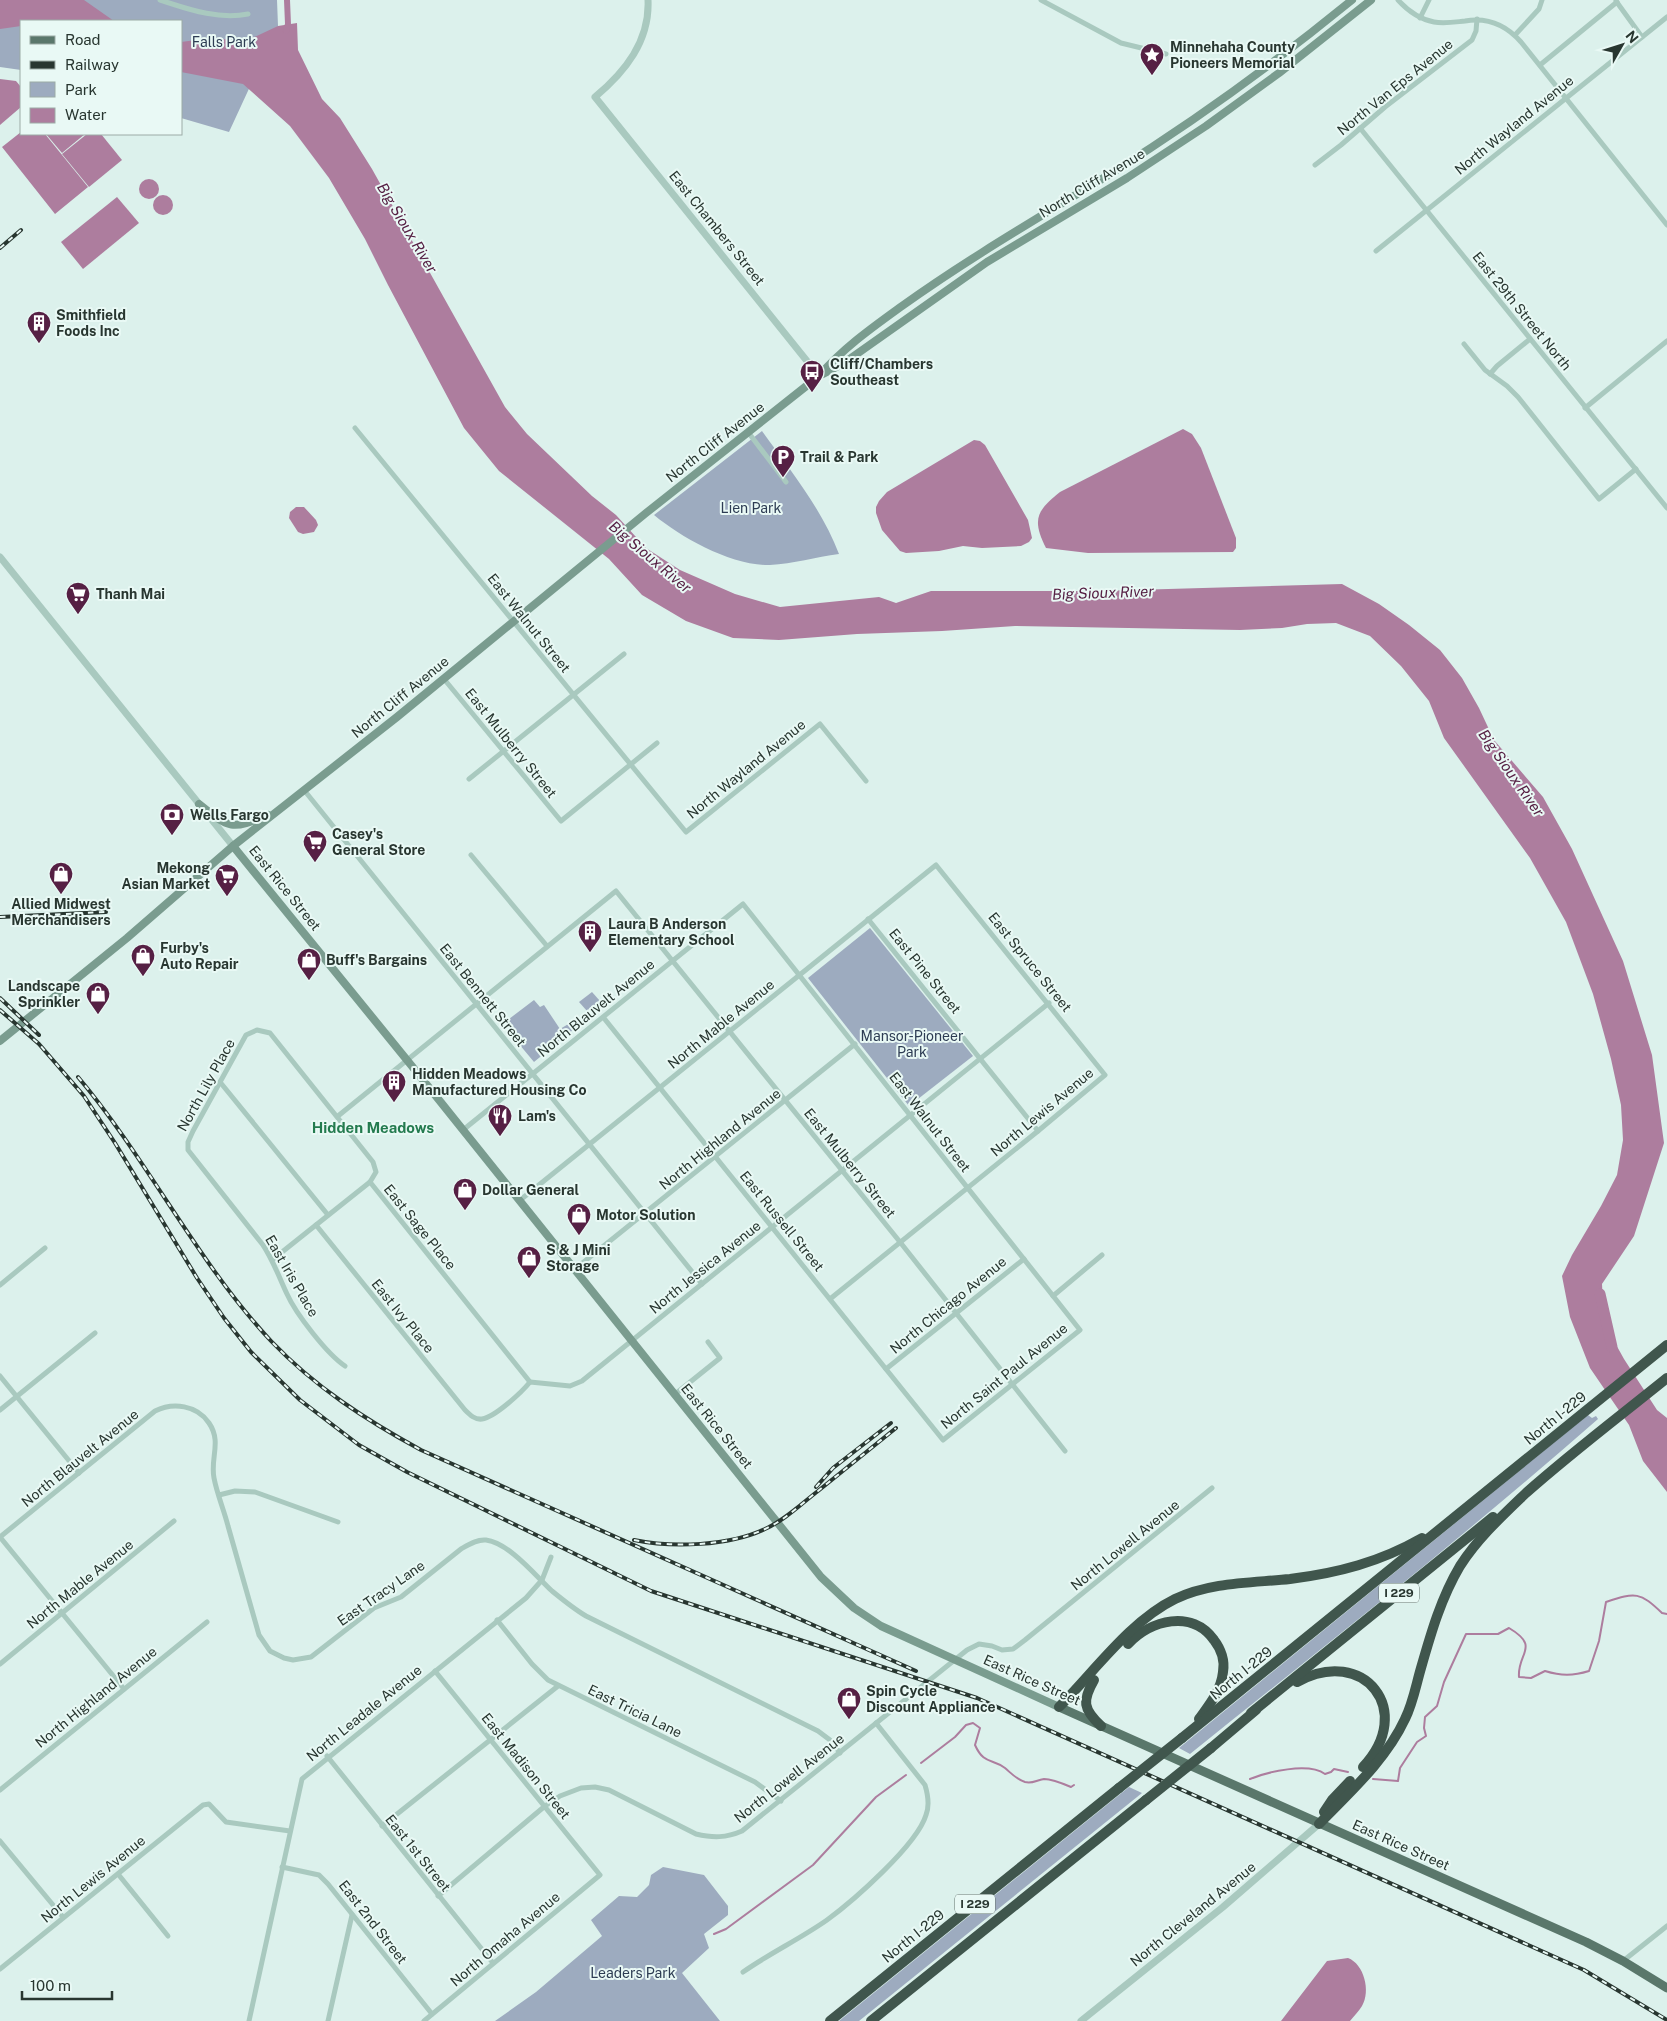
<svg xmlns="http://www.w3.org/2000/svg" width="1667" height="2021" font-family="'Public Sans',sans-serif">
<rect width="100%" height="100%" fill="#dcf1ec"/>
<g fill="#9dabbf">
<polygon points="0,0 277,0 278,26 229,132 181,118 181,21 21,21 21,70 0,67"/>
<path d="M762,431c28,39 60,78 77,123 -23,3 -46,10 -69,11 -38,1 -88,-27 -116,-50z"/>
<polygon points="870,928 973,1056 909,1106 808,978"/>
<polygon points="592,992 600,1001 587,1011 579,1002"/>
<polygon points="534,1000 540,1007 544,1005 560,1029 570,1023 576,1021 599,1003 602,1006 534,1062 500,1021 506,1017 509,1019"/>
<path d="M1588,1415l4,3 4,-2 2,3c-132,116 -271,225 -408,335l-11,-6z"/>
<polygon points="1129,1787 1142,1793 859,2021 839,2021"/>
<polygon points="663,1867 704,1875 728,1906 728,1915 704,1934 709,1948 682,1973 720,2021 495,2021 536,1992 602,1936 591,1920 619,1896 637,1897 649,1885 651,1875"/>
</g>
<g fill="#ad7d9e">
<polygon points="0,0 84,0 114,21 21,21 21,26 0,29"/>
<polygon points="297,23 298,50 322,99 340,118 372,169 505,407 527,434 592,496 616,515 646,548 680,570 735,594 780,607 879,597 896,603 931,591 1099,591 1342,584 1379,604 1409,625 1440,650 1462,678 1479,708 1494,740 1543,797 1572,849 1623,961 1652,1055 1664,1143 1634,1236 1602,1284 1604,1323 1624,1359 1657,1410 1667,1418 1667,1492 1643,1461 1629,1425 1590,1368 1570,1317 1562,1276 1572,1255 1601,1206 1617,1175 1623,1140 1621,1105 1611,1059 1593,994 1566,922 1530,858 1444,738 1429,701 1401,666 1370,636 1336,623 1307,624 1282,628 1240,630 1015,626 942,631 857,634 779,640 733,638 686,621 642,595 609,559 499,471 464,428 388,285 365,239 329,178 290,126 243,84 181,72 181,42 211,38 246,41 278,26"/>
<polygon points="0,79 16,81 21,87 21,107 0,125"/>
<polygon points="21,132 21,134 45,134 88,187 55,214 2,147"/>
<polygon points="46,134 85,134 62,153"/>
<polygon points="87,134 101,134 122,160 89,187 62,154"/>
<circle cx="149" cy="189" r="10"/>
<circle cx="163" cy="205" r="10"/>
<polygon points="117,197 139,223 83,269 61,242"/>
<path d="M1183,429l9,5 9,14 35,90v10l-3,4 -145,1 -42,-5c-14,-28 -10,-37 14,-56z"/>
<polygon points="974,440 980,441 985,445 1028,520 1032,538 1029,542 1021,546 982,548 963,546 939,551 906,553 900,551 882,530 876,513 876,507 879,501 887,492"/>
<polygon points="296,507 304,507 316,520 318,525 314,532 303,534 298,532 289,518 290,512"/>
<path d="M1348,1958c16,6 23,33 14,48 -3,5 -8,10 -12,15h-69l46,-60z"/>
</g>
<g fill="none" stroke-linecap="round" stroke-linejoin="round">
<g stroke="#ad7d9e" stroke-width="2">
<path d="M921,1763l34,-26 11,-12 7,-2 7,5 -5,17c9,20 17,13 30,23 7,6 11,11 20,14 8,2 11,-2 19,-3 7,0 20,5 27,8l3,-2"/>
<path d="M1250,1779c17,-7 58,-17 75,-5l6,-2 3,-3 14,3"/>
<path d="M1373,1779l25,2 2,-13 17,-26 9,-6 -2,-8 1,-11 12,-11 7,-24 22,-48h32l11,-6c32,19 8,25 10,49l12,1 14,-7c16,5 28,5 44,0l10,-30 7,-39c30,-10 34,-10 56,11l5,1"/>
<polyline points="714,1934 726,1929 813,1865 876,1797 906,1775"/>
</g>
<polyline stroke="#ad7d9e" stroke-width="6" points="286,31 288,24 287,0"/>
<polyline stroke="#ad7d9e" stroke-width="11" points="1600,1294 1612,1347"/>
<g stroke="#a9c9bf" stroke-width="5">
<path d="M160,0c28,9 58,20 88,14"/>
<polyline points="1041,0 1121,43 1166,54"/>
<path d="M1398,0c10,11 21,19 36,22 10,2 21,0 31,-1 23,-4 41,4 56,21l146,183"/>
<polyline points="1616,1 1642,37"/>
<polyline points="1420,18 1429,0"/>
<polyline points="1515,35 1539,9 1542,0"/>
<polyline points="1540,65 1617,2"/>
<polyline points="1360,128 1667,508"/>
<polyline points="1315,165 1341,145 1385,107 1472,40 1476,31 1477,19"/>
<polyline points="1376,251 1667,17"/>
<polyline points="1464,344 1485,370 1507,386 1518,397 1599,499 1636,469"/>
<polyline points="1490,374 1497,366 1530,339"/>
<polyline points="1585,408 1667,341"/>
<polyline points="355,428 686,832 820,724 866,781"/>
<polyline points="748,432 786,482"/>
<polyline points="444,679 561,821 657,743"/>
<polyline points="469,779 624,654"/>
<polyline points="304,790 702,1284"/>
<polyline points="471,855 547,946"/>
<polyline points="868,919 1038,1131"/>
<polyline points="220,1082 328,1215"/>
<polyline points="338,1116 616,891 900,1242 1065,1451"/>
<polyline points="463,1130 743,904 1080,1330 943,1440 603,1017"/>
<polyline points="370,1182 530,1382"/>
<polyline points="519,1201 936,865 1105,1075 1038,1131 830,1299"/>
<path d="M316,1225l149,185c5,5 10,10 17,9 13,-2 40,-27 48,-37l40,4 12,-5 467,-378"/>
<path d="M272,1260l98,-78 6,-10 -3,-10 -103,-129 -13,-3 -11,5 -53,96 -5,11v8l75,95c10,15 16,32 24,49 9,20 40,60 58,72"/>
<polyline points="575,1269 855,1044"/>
<polyline points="0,1285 45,1248"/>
<polyline points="1053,1296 1102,1255"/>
<polyline points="886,1369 1024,1259"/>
<polyline points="0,1376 79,1473"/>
<polyline points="674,1395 720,1358 708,1342"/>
<polyline points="0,1410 95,1333"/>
<polyline points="219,1495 235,1491 255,1492 338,1522"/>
<path d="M0,1537l155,-126c18,-9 42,-6 54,12 13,19 1,35 5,55 3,16 10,32 14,48 10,36 21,73 31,109l11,16 14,7 9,2 18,-3 63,-49 27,-11 60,-48c7,-4 16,-10 25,-9 23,3 49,35 66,51 11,9 22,18 34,25l232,115 12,9 10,13"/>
<polyline points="0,1537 124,1689"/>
<polyline points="497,1620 532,1664 548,1680 755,1782 781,1801"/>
<polyline points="0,1664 174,1521"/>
<polyline points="327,1756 493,1963"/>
<polyline points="0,1790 207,1622"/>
<polyline points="382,1826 558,1686"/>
<polyline points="0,1841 63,1917"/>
<polyline points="282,1867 319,1875 328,1884 432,2014"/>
<polyline points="118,1874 168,1936"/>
<path d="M438,1896l107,-90 15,-10 21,-8 14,-1 14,3 87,44c17,4 30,4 46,-3l225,-181 12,-6 13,2 10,4 11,-1 12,-9 187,-152"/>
<polyline points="1623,1961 1667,1926"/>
<polyline points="0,1969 203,1805 209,1804 226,1822 290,1831"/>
<path d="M743,1972c27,-19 57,-33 84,-52 26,-19 90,-75 99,-105 4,-10 2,-20 -1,-30l-49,-62"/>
<polyline points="249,2021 302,1779 526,1598 542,1580 551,1557"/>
<polyline points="328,2021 352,1915"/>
<polyline points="424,2021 600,1875 435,1671"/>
</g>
<g stroke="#a9c9bf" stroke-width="7">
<path d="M648,0c2,41 -23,72 -53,97l224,279"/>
<polyline points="0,557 233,846"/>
<polyline points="1081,2021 1223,1907 1319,1824"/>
</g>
<g stroke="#7a9c8f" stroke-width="8">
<polyline points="823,374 844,363 987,262 1127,178 1206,126 1279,73 1371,0"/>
<path d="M199,804c31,25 32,26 69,11"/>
<polyline points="233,846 411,1065 821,1577 854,1608 881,1626 1059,1707"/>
<path d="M0,1041l127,-103 106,-92 164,-129 249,-204 173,-137c24,-28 54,-49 83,-70 67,-48 138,-89 208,-132 85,-53 165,-111 242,-174"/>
</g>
<polyline stroke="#5a776b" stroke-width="9" points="1059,1707 1586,1942 1623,1961 1667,1988"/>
<g stroke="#40564d" stroke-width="10">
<path d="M1128,1644c23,-24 64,-35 86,-4 7,9 11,21 9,32 -2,19 -14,33 -24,47"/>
<path d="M1094,1680c-12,21 -11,29 7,46"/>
<path d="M1297,1682c67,-37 119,29 66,85"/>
<path d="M1059,1707c35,-35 71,-86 116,-108 36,-17 76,-16 115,-20 48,-6 90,-17 132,-41"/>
<polyline points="1251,1713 1493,1517"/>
<polyline points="1182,1738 1667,1345"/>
<polyline points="1211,1748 1256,1710"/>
<polyline points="1324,1812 1332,1800 1350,1781"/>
<path d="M1319,1824c31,-32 67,-64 86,-105 8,-16 11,-34 16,-51 10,-35 20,-70 39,-102 18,-28 42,-50 66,-73 45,-40 94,-77 141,-115"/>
<polyline points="830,2021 1119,1788"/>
<polyline points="871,2021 1146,1800"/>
</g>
<defs>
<g id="rail">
<polyline points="0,248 21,230"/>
<polyline points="0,917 106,912"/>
<polyline points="0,998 39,1035"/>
<polyline points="0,1010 39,1044 84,1096 115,1143 197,1278 224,1318 251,1352 300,1400 359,1445 407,1472 651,1591 977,1698 1584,1970 1667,2020"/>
<path d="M78,1077c70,83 119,185 193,264 44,46 95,79 150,109l495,221"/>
<polyline points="816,1487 833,1468 891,1423"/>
<path d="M634,1540c39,8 95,6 131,-11 20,-9 36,-25 53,-38 26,-21 52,-42 78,-63"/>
</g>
</defs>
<use href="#rail" stroke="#283630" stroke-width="4"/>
<use href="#rail" stroke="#e9f9f5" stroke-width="2" stroke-dasharray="5.5" stroke-linecap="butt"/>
<g stroke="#40564d" stroke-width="10">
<polyline points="1119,1788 1182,1738"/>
<polyline points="1146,1800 1211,1748"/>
</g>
</g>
<defs>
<symbol id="sight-pin" viewBox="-11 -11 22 30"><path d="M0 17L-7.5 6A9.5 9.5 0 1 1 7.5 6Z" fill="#562044" stroke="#e9f9f5"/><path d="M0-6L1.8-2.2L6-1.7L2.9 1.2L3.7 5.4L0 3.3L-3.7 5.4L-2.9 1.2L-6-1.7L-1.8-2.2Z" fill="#fff"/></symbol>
<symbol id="building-pin" viewBox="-11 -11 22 30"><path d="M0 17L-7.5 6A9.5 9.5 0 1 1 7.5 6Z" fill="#562044" stroke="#e9f9f5"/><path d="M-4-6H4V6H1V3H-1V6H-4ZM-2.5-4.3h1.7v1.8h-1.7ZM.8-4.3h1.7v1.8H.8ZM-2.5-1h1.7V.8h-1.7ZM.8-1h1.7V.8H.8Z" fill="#fff"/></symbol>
<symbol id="bus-pin" viewBox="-11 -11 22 30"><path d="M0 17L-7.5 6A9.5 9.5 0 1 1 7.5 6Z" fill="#562044" stroke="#e9f9f5"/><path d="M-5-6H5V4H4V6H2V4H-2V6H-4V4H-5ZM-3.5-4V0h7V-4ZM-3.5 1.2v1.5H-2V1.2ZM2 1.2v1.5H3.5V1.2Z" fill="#fff"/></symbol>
<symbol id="parking-pin" viewBox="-11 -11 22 30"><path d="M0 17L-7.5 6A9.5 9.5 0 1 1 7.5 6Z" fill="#562044" stroke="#e9f9f5"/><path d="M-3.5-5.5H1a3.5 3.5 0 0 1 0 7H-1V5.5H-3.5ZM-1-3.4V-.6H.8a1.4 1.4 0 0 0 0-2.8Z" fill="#fff"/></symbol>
<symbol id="supermarket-pin" viewBox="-11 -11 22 30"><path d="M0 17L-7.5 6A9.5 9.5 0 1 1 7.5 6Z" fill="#562044" stroke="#e9f9f5"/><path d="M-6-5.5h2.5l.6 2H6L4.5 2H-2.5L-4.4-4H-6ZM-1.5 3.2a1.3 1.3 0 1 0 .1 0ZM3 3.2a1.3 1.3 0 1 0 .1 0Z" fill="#fff"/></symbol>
<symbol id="bank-pin" viewBox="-11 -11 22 30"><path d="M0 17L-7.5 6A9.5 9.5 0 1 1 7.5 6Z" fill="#562044" stroke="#e9f9f5"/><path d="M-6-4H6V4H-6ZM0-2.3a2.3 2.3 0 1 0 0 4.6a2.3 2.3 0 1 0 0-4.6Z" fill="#fff"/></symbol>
<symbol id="shop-pin" viewBox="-11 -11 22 30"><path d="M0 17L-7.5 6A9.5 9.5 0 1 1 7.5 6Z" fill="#562044" stroke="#e9f9f5"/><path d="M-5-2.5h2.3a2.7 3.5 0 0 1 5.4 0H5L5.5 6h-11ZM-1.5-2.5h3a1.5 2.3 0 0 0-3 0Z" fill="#fff"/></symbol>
<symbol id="restaurant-pin" viewBox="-11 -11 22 30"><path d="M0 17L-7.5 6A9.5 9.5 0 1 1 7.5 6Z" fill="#562044" stroke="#e9f9f5"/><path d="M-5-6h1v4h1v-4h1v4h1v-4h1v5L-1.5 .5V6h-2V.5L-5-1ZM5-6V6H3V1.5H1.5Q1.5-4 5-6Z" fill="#fff"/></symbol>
</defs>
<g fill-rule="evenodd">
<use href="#sight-pin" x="1138" y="41" width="28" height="38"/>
<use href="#building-pin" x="25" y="309" width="28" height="38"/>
<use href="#bus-pin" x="798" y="358" width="28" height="38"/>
<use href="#parking-pin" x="769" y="443" width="28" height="38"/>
<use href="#supermarket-pin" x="64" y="580" width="28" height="38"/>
<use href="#bank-pin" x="158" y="801" width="28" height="38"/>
<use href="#supermarket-pin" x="301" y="828" width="28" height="38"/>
<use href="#shop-pin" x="47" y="860" width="28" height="38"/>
<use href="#supermarket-pin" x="213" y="862" width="28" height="38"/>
<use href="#building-pin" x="576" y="918" width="28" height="38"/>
<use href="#shop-pin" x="129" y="942" width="28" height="38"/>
<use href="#shop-pin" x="295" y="946" width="28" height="38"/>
<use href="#shop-pin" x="84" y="980" width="28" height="38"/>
<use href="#building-pin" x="380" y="1068" width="28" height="38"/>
<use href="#restaurant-pin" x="486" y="1102" width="28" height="38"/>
<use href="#shop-pin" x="451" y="1176" width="28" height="38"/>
<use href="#shop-pin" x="565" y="1201" width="28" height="38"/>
<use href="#shop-pin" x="515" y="1244" width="28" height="38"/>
<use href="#shop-pin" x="835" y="1685" width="28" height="38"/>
</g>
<g text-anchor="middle" stroke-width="4" stroke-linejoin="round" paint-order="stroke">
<g fill="#e9f9f5" stroke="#62706b" stroke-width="1">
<rect x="1379" y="1583.5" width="40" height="19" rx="4"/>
<rect x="955" y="1894.5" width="40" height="19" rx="4"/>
</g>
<g font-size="12" font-weight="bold" fill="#283630">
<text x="1399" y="1597">I 229</text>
<text x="975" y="1908">I 229</text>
</g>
<g font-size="14" fill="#2d3c53" stroke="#e9f9f5">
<text x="224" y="47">Falls Park</text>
<text x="751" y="513">Lien Park</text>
<text x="912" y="1041">Mansor-Pioneer<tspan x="912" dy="16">Park</tspan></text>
<text x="633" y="1978">Leaders Park</text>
</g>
<g font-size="14" font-weight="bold" fill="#283630" stroke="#e9f9f5" text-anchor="start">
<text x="1170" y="52">Minnehaha County<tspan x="1170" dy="16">Pioneers Memorial</tspan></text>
<text x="56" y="320">Smithfield<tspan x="56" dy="16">Foods Inc</tspan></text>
<text x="830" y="369">Cliff/Chambers<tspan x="830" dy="16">Southeast</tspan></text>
<text x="800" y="462">Trail &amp; Park</text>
<text x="96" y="599">Thanh Mai</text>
<text x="190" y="820">Wells Fargo</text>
<text x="332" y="839">Casey's<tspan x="332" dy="16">General Store</tspan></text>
<text x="210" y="873" text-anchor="end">Mekong<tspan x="210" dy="16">Asian Market</tspan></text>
<text x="61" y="909" text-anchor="middle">Allied Midwest<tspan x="61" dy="16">Merchandisers</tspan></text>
<text x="608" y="929">Laura B Anderson<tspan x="608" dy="16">Elementary School</tspan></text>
<text x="160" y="953">Furby's<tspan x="160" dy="16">Auto Repair</tspan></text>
<text x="326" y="965">Buff's Bargains</text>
<text x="80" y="991" text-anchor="end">Landscape<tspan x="80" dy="16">Sprinkler</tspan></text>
<text x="412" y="1079">Hidden Meadows<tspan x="412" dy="16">Manufactured Housing Co</tspan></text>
<text x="518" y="1121">Lam's</text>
<text x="482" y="1195">Dollar General</text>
<text x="596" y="1220">Motor Solution</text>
<text x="546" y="1255">S &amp; J Mini<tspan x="546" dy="16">Storage</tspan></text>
<text x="866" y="1696">Spin Cycle<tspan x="866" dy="16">Discount Appliance</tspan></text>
</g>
<g font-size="14" fill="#283630" stroke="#e9f9f5">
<text transform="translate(1395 87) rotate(-39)" y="5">North Van Eps Avenue</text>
<text transform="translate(1514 125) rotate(-39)" y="5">North Wayland Avenue</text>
<text transform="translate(1092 183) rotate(-31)" y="5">North Cliff Avenue</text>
<text transform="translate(717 228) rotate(51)" y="5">East Chambers Street</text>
<text transform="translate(1522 311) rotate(51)" y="5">East 29th Street North</text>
<text transform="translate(715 442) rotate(-38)" y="5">North Cliff Avenue</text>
<text transform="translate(529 623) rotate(51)" y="5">East Walnut Street</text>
<text transform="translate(400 697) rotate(-39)" y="5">North Cliff Avenue</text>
<text transform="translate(511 743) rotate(51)" y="5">East Mulberry Street</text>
<text transform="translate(746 769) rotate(-39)" y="5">North Wayland Avenue</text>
<text transform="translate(285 888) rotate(51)" y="5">East Rice Street</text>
<text transform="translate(1030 962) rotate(51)" y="5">East Spruce Street</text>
<text transform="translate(925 971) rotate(51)" y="5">East Pine Street</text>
<text transform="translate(483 995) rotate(51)" y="5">East Bennett Street</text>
<text transform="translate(596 1008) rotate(-39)" y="5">North Blauvelt Avenue</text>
<text transform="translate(721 1024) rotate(-39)" y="5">North Mable Avenue</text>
<text transform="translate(206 1085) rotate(-61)" y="5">North Lily Place</text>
<text transform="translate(1042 1112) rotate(-40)" y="5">North Lewis Avenue</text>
<text transform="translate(930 1122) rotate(52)" y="5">East Walnut Street</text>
<text transform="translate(720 1139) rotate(-39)" y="5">North Highland Avenue</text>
<text transform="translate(850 1163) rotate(51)" y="5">East Mulberry Street</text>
<text transform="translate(782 1221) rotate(51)" y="5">East Russell Street</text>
<text transform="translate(420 1227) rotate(51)" y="5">East Sage Place</text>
<text transform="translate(705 1267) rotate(-39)" y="5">North Jessica Avenue</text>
<text transform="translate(292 1276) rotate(60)" y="5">East Iris Place</text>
<text transform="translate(948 1305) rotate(-39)" y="5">North Chicago Avenue</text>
<text transform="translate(403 1316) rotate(51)" y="5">East Ivy Place</text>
<text transform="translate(1004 1376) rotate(-39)" y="5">North Saint Paul Avenue</text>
<text transform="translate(1555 1418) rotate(-39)" y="5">North I-229</text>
<text transform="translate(717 1426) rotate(51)" y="5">East Rice Street</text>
<text transform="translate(80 1458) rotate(-39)" y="5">North Blauvelt Avenue</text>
<text transform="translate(1125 1545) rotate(-39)" y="5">North Lowell Avenue</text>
<text transform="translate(80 1584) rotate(-39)" y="5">North Mable Avenue</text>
<text transform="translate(381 1593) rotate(-35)" y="5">East Tracy Lane</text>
<text transform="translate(1241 1673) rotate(-39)" y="5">North I-229</text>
<text transform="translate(1032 1680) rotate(24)" y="5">East Rice Street</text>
<text transform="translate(96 1697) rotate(-39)" y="5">North Highland Avenue</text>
<text transform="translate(635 1711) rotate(26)" y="5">East Tricia Lane</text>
<text transform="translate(364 1713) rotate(-39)" y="5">North Leadale Avenue</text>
<text transform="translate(526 1766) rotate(51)" y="5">East Madison Street</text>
<text transform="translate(789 1778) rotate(-38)" y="5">North Lowell Avenue</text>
<text transform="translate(1401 1845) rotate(24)" y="5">East Rice Street</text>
<text transform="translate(418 1853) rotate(51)" y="5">East 1st Street</text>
<text transform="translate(93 1879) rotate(-39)" y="5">North Lewis Avenue</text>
<text transform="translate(1193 1914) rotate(-39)" y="5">North Cleveland Avenue</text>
<text transform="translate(373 1922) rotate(52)" y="5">East 2nd Street</text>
<text transform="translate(913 1936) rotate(-39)" y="5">North I-229</text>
<text transform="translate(505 1939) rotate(-40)" y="5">North Omaha Avenue</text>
</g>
<g font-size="15" font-style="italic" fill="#562044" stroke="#e9f9f5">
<text transform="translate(407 228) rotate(59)" y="5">Big Sioux River</text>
<text transform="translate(650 557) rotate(40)" y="5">Big Sioux River</text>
<text transform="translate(1103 593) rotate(-2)" y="5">Big Sioux River</text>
<text transform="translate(1511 773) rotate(55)" y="5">Big Sioux River</text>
</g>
<g font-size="15" font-weight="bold" fill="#247b4f" stroke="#e9f9f5">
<text x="373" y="1133">Hidden Meadows</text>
</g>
</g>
<rect x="20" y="20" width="162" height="115" fill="#e9f9f5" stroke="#9caba6"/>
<rect x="30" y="36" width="25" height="8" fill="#5a776b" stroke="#9caba6"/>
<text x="65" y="45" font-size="15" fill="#283630">Road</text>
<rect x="30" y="61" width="25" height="8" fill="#283630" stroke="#9caba6"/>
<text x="65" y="70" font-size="15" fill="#283630">Railway</text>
<rect x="30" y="82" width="25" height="15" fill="#9dabbf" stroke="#9caba6"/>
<text x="65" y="95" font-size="15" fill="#283630">Park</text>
<rect x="30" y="108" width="25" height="15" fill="#ad7d9e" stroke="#9caba6"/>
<text x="65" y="120" font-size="15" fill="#283630">Water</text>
<g transform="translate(1622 45) rotate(51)" stroke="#e9f9f5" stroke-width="4" paint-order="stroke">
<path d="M0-4L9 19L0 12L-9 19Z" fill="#283630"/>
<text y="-8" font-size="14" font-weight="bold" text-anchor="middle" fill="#283630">N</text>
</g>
<path d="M22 1991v8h90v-8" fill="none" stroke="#283630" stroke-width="2.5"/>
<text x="30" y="1991" font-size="15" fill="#283630" stroke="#e9f9f5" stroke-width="4" paint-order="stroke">100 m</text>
</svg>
